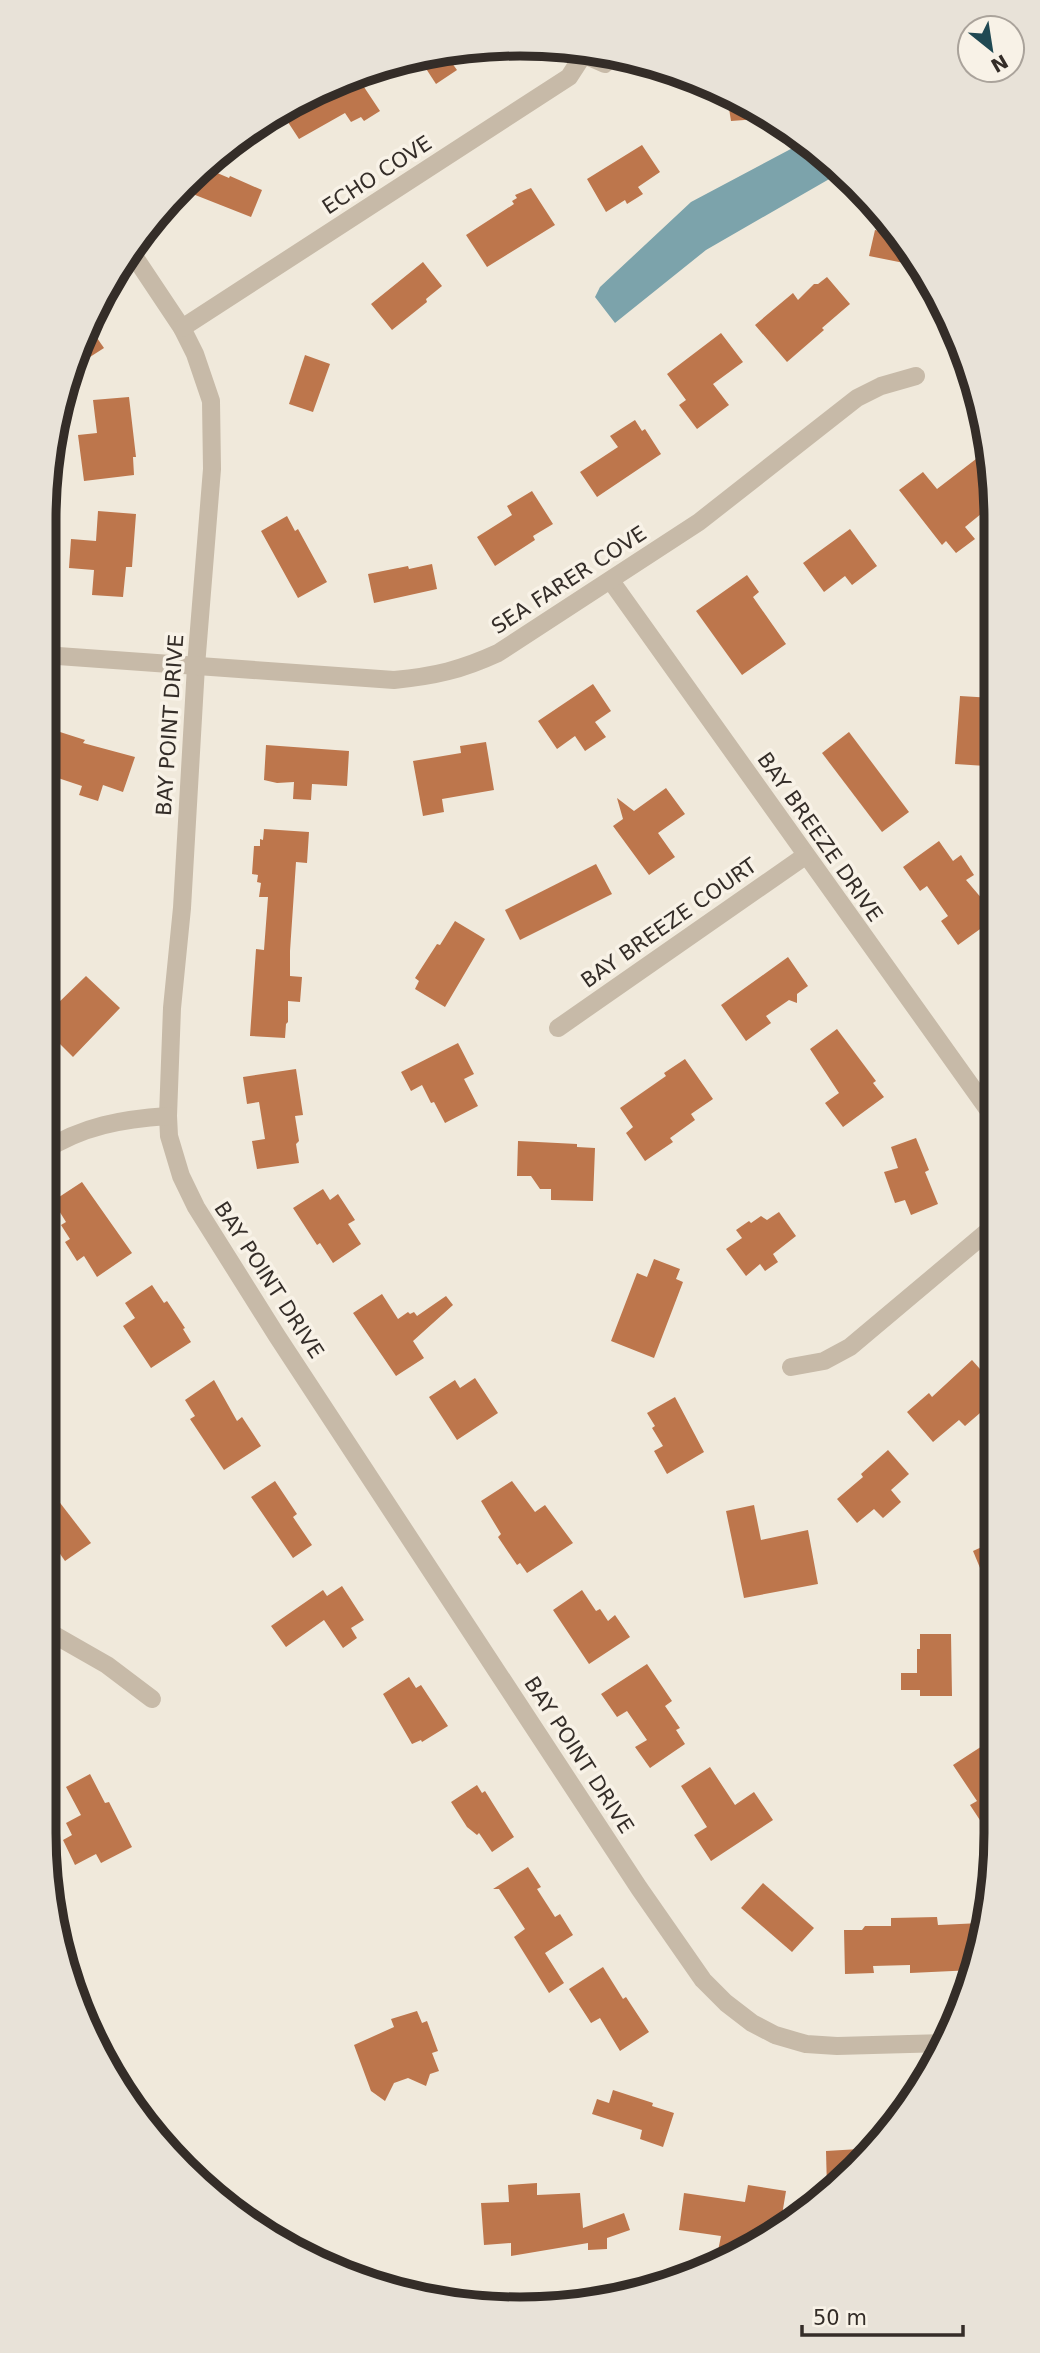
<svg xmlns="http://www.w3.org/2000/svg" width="1040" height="2353" font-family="'DejaVu Sans',sans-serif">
<rect width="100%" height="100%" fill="#f0e9db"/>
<polygon fill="#7ca3ab" points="804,142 838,174 706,250 615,323 595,297 600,287 691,202"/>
<g fill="#bd764c">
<polygon points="444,52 457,70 436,84 423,64 439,53"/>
<polygon points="356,75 380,111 364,121 361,117 351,122 345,113 299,139 284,116 335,83"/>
<polygon points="727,96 738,101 771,118 731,121"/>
<polygon points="642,145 660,172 638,187 643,194 627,204 625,200 606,212 587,179"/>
<polygon points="203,167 229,178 230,176 262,190 251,217 180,189"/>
<polygon points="531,188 555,225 487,267 466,235 514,204 512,201 517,198 515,195"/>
<polygon points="875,230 901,236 919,266 869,256"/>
<polygon points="423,262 442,286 426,299 427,302 392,330 371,304"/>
<polygon points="827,277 850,304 822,328 824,330 787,362 755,325 793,293 798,300 814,284 818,284"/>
<polygon points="88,325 104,348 68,371 69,367"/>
<polygon points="721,333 743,362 713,384 729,405 697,429 679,405 686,400 667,374"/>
<polygon points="305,355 330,364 313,412 289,404"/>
<polygon points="129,397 136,457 133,457 134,475 84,481 78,435 97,433 93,400"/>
<polygon points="635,420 642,431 645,429 661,454 597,497 580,472 618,447 610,436"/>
<polygon points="976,459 992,480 992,505 965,527 975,539 956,553 946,541 942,545 899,490 923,472 937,489"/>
<polygon points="532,491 553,524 533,536 535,540 495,566 477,537 512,515 507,506"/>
<polygon points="98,511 136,514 132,567 126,567 123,597 92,595 94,570 69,568 71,539 96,541"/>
<polygon points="287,516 295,531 298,529 327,582 298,598 261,531"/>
<polygon points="850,529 877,566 852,585 845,576 824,592 803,563"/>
<polygon points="432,564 437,589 374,603 368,574 408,566 409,569"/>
<polygon points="747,575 759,592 753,597 786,644 742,675 696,611"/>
<polygon points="593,684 611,711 595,722 606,737 585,751 575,736 557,749 538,721"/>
<polygon points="960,696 993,698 993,722 989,722 986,766 955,764"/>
<polygon points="60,732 85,740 83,743 135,757 123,792 103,785 98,801 79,795 82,786 46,774"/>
<polygon points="849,732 909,812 882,832 822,753"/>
<polygon points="486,742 494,790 442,799 444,812 423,816 413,761 461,753 460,746"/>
<polygon points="266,745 349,751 347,786 312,784 311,800 293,799 294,782 277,783 264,780"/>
<polygon points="666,788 685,814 658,833 675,857 649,875 613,826 623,819 617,798 634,811"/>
<polygon points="264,829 309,832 307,863 296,862 290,951 290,976 302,977 300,1002 288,1001 288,1022 286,1024 285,1038 250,1036 256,949 264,950 268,897 259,897 261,883 257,882 258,875 252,874 254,846 260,846 260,839 263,840"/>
<polygon points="939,841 953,861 961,855 974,875 966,880 983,900 982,903 994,919 958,945 941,921 948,916 927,886 920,891 903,867"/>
<polygon points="596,864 612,894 520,940 505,910"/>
<polygon points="455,921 485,939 445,1007 415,989 419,981 415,978 437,944 440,945"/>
<polygon points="788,957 808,986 797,994 797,1003 789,1000 766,1016 771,1023 746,1041 721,1005"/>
<polygon points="86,976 120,1008 73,1057 44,1028 44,999 53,1008"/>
<polygon points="837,1029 876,1081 873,1083 884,1097 843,1127 825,1103 839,1093 810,1049"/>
<polygon points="458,1043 474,1074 464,1079 478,1106 445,1123 434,1102 431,1103 422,1085 411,1091 401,1072"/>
<polygon points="685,1059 713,1099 691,1114 695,1120 670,1138 673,1142 645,1161 626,1133 633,1127 620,1108 666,1076 664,1073"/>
<polygon points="296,1069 303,1115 295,1116 299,1141 296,1144 299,1163 257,1169 252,1141 265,1139 259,1102 247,1104 243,1077"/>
<polygon points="916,1138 929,1170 925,1172 938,1204 911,1215 905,1200 895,1203 884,1172 898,1168 891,1147"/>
<polygon points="518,1141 577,1144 577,1147 595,1148 593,1201 551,1200 551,1189 540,1189 531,1176 517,1176"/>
<polygon points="82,1182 132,1253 97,1277 84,1256 77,1261 65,1242 70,1239 61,1225 66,1222 53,1201"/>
<polygon points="323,1189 330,1200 338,1194 355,1220 348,1224 361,1244 333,1263 320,1243 317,1245 293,1208"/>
<polygon points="779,1212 796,1236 773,1254 778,1262 765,1271 760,1264 746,1276 726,1249 742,1238 736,1230 749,1221 751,1223 761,1216 767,1220"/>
<polygon points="654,1259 680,1269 676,1279 683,1282 654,1358 611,1341 637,1273 647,1277"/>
<polygon points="152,1285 164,1303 167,1301 185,1328 183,1329 191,1342 151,1368 123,1326 135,1318 125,1303"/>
<polygon points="382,1294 398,1319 408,1312 410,1314 414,1312 417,1316 446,1296 453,1305 413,1341 424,1358 396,1376 353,1313"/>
<polygon points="972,1360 995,1386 995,1400 965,1426 959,1420 933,1442 907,1412 929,1393 932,1397"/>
<polygon points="475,1378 498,1413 457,1440 429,1397 455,1380 460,1388"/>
<polygon points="214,1380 237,1421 242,1417 261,1446 224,1470 190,1419 195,1416 185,1400"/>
<polygon points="675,1397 704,1452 667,1474 654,1451 663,1446 652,1428 655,1426 647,1413"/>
<polygon points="888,1450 909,1474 891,1490 901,1502 883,1518 874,1509 857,1523 837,1499 863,1477 861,1474"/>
<polygon points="275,1481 297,1514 293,1517 312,1545 293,1558 251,1497"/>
<polygon points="512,1481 535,1512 545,1505 573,1543 527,1573 520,1563 517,1565 498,1537 501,1534 481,1501"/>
<polygon points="44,1482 91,1543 65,1561 44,1531"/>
<polygon points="754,1505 761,1540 808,1530 818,1584 744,1598 726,1511"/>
<polygon points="995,1541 996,1604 995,1604 973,1551"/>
<polygon points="342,1586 364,1620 351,1628 357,1638 343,1648 324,1620 286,1647 271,1626 323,1590 327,1596"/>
<polygon points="582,1590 596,1611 600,1609 608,1621 615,1615 630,1637 589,1664 553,1610"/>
<polygon points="920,1634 951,1634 952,1696 920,1696 920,1690 901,1690 901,1673 917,1673 917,1649 920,1649"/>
<polygon points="647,1664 672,1701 665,1706 680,1728 676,1730 685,1744 650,1768 635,1747 647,1740 627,1711 617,1717 601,1694"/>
<polygon points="409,1677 416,1688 421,1685 448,1726 422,1742 421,1740 412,1744 383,1694"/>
<polygon points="996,1737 996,1833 995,1843 970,1805 977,1801 953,1765"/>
<polygon points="710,1767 735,1805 754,1792 773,1820 711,1861 694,1835 707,1827 681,1786"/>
<polygon points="90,1774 105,1803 109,1802 132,1847 101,1863 96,1854 75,1865 63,1840 72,1835 66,1823 81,1815 66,1787"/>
<polygon points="477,1785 482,1793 485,1791 514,1837 492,1852 479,1833 477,1835 467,1827 451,1802"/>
<polygon points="528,1867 541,1887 537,1889 555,1917 560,1914 573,1935 545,1953 564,1983 549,1993 514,1937 525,1929 499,1889 493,1889"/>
<polygon points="763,1883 814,1928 792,1952 741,1908"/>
<polygon points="937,1917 938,1925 981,1923 974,1970 910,1973 910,1965 873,1966 874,1973 845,1974 844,1930 862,1930 865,1926 891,1926 891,1918"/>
<polygon points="603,1967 623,1999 626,1997 649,2032 620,2051 600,2018 591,2023 569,1989"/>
<polygon points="417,2011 422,2023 427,2021 438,2051 432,2053 439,2071 430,2074 426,2086 408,2078 394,2083 385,2101 371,2091 354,2045 394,2027 391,2019"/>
<polygon points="613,2090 653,2103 652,2106 674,2113 663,2147 640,2139 642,2130 592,2114 597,2099 609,2103"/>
<polygon points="876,2148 838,2180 827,2189 826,2151"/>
<polygon points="537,2183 537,2195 580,2193 583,2228 624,2213 630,2230 607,2238 607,2249 588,2250 588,2243 511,2256 511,2243 484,2245 481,2203 509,2202 508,2185"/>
<polygon points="748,2185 786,2191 780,2227 758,2246 739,2254 718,2251 721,2236 679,2230 684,2193 745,2202"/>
</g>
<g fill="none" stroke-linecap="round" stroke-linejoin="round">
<g stroke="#c7baa8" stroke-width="18">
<polyline points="580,53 605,64"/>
<polyline points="130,250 182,328 195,354 211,401 212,469 196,666 182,908 172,1008 168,1116 169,1136 181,1176 196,1207 277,1336 639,1888 703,1980 726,2003 752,2023 775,2035 806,2044 837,2046 945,2043"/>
<polyline points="182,328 569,77 580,60 579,48"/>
<polyline points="611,581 994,1118"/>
<path d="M44,655l350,25c41,-4 67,-10 104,-27l201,-131 158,-124 24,-12 35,-10"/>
<polyline points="558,1028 805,856"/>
<path d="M44,1151c38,-25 79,-32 124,-35"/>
<polyline points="791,1367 824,1361 850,1347 994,1226"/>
<polyline points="44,1629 107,1665 152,1699"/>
</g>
</g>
<g text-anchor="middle" stroke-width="7" stroke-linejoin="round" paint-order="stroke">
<g font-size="21" fill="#342d28" stroke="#f8f2e7">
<text transform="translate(377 175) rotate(-33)" y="7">ECHO COVE</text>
<text transform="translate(569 580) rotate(-33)" y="7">SEA FARER COVE</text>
<text transform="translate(170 725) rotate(-86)" y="7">BAY POINT DRIVE</text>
<text transform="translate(820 837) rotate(55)" y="7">BAY BREEZE DRIVE</text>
<text transform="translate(669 923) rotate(-35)" y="7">BAY BREEZE COURT</text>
<text transform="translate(269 1280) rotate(57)" y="7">BAY POINT DRIVE</text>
<text transform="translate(579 1755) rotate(57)" y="7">BAY POINT DRIVE</text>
</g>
</g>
<path d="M0 0H1040V2353H0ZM520 56H520A464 464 0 0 1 984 520V1833A464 464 0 0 1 520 2297H520A464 464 0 0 1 56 1833V520A464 464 0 0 1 520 56Z" fill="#e8e2d8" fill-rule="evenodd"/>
<path fill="none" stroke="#342d28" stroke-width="9" d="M520 56H520A464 464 0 0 1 984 520V1833A464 464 0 0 1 520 2297H520A464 464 0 0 1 56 1833V520A464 464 0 0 1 520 56Z"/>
<g transform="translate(991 49) rotate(150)"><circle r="33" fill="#f8f2e7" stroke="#aaa39b" stroke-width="2"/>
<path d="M0-5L12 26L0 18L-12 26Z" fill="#204953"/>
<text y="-10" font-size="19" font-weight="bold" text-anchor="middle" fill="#342d28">N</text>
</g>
<path d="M802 2325v10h161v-10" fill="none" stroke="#342d28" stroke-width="3.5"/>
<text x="813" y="2325" font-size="21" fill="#342d28" stroke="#f8f2e7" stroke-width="5" paint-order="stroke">50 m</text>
</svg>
